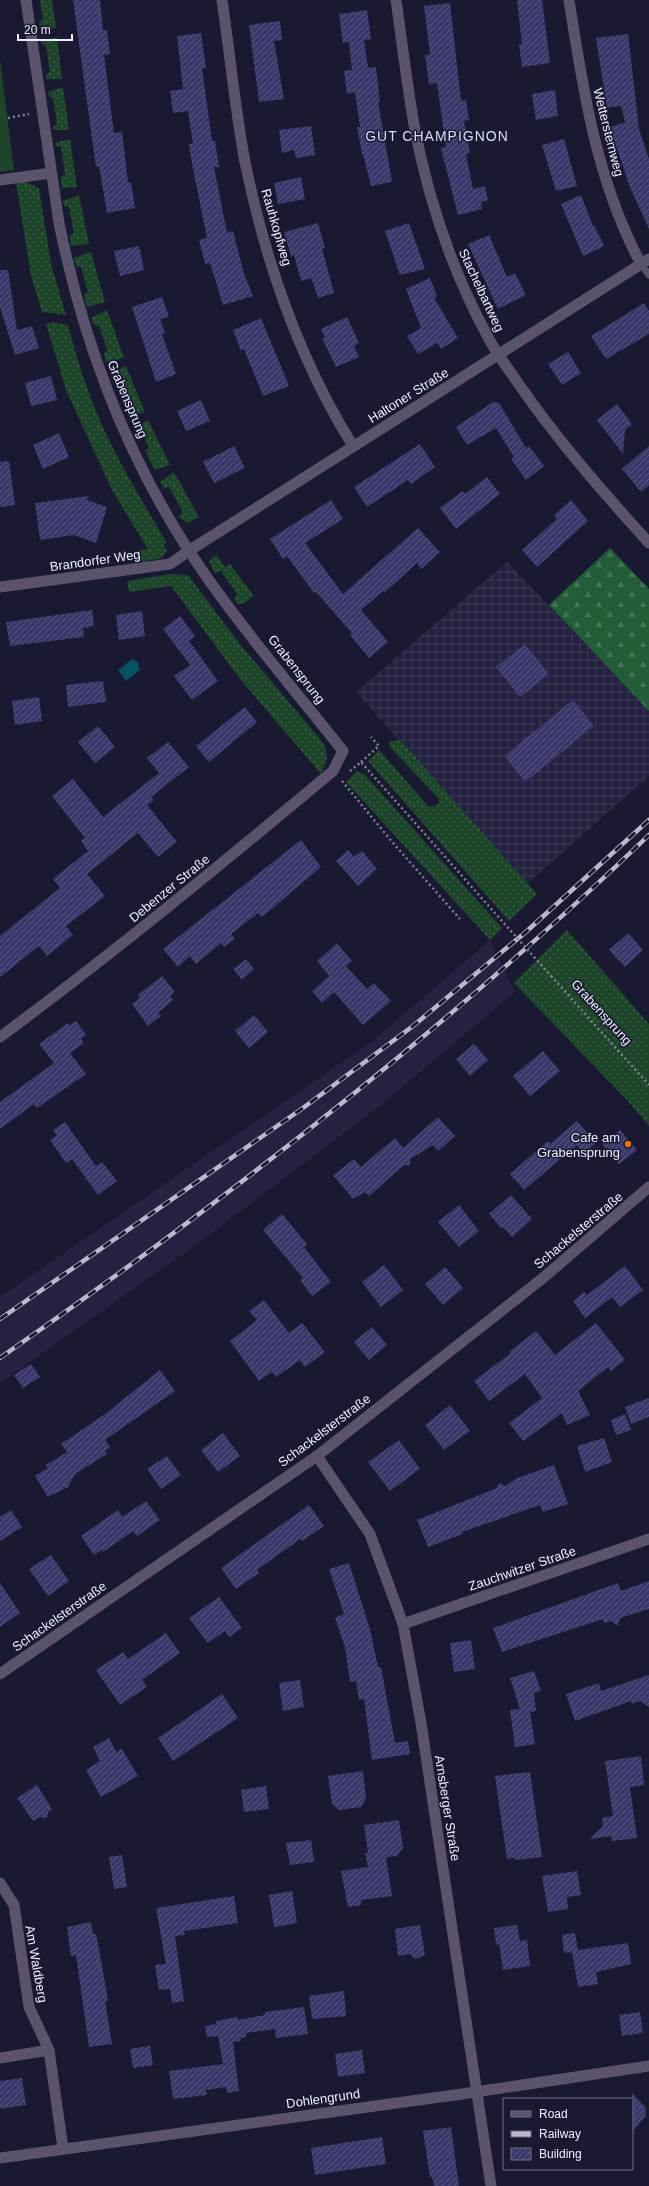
<svg xmlns="http://www.w3.org/2000/svg" width="649" height="2186" font-family="Arial,sans-serif">
<defs>
<pattern id="industrial-grid" width="8" height="8" patternUnits="userSpaceOnUse"><rect width="8" height="8" fill="#242240"/><path d="M0 4h8M4 0v8" fill="none" stroke="#393853"/></pattern>
<pattern id="grass-dots" width="8" height="8" patternUnits="userSpaceOnUse"><rect width="8" height="8" fill="#1c4529"/><path d="M2 2h.1M6 6h.1" fill="none" stroke="#3d6049" stroke-width="1.8" stroke-linecap="round"/></pattern>
<pattern id="forest-firs" width="22" height="20" patternUnits="userSpaceOnUse"><rect width="22" height="20" fill="#235d37"/><path d="M5 1l3.5 6h-7zM16 11l3.5 6h-7z" fill="#437555"/></pattern>
<pattern id="building-hatch" width="6" height="6" patternUnits="userSpaceOnUse"><rect width="6" height="6" fill="#3b386b"/><path d="M-1 1l2-2M0 6l6-6M5 7l2-2" fill="none" stroke="#585581"/></pattern>
</defs>
<rect width="100%" height="100%" fill="#1a1932"/>
<polygon fill="url(#industrial-grid)" points="507,562 649,711 649,776 527,884 356,692"/>
<polygon fill="#242240" points="490,940 515,992 381,1105 200,1242 0,1383 0,1297 370,1043"/>
<g fill="url(#grass-dots)">
<polygon points="40,0 52,0 56,28 45,30 40,28 39,23 43,19"/>
<polygon points="57,37 62,79 46,79 46,75 50,72 46,46 42,44 41,41"/>
<polygon points="63,87 69,130 53,130 53,127 57,124 53,98 49,96 48,92"/>
<polygon points="70,139 77,187 62,188 61,177 65,174 61,147 56,146 55,143"/>
<polygon points="16,182 26,182 39,188 51,264 66,315 42,312 31,276"/>
<polygon points="79,195 89,244 71,246 70,236 74,233 69,207 64,206 63,201"/>
<polygon points="91,252 105,302 87,307 84,295 88,292 81,267 76,266 74,258"/>
<polygon points="107,310 124,358 106,362 104,354 107,350 99,326 94,325 91,318"/>
<path d="M52,322l16,3c6,22 12,44 20,65 18,53 50,103 78,152l-2,4 3,5 -6,7 -19,4 -8,-11 14,-2 -36,-59 -46,-100 -20,-66z"/>
<polygon points="126,366 145,412 129,417 126,409 129,406 119,381 114,381 111,374"/>
<polygon points="148,420 170,465 155,470 145,451 149,448 143,434 137,435 134,428"/>
<polygon points="174,472 199,517 188,523 179,517 183,512 169,487 164,488 160,482"/>
<polygon points="217,555 225,567 230,564 254,596 244,603 238,605 234,599 237,594 221,571 214,573 209,561"/>
<polygon points="170,574 188,575 239,643 325,745 327,760 321,774 240,679 171,586 129,592 127,581"/>
<polygon points="400,740 537,894 509,921 368,761 379,750 381,752 428,806 432,807 438,804 439,799 389,746 389,742"/>
<polygon points="357,771 365,775 502,928 490,940 346,782"/>
<polygon points="567,930 649,1024 649,1126 626,1099 514,983"/>
</g>
<polygon fill="url(#forest-firs)" points="610,548 649,589 649,711 549,605"/>
<polygon fill="#1c4529" points="0,59 14,170 0,172"/>
<polygon fill="#04515f" points="132,659 137,661 140,670 126,681 118,670"/>
<g fill="url(#building-hatch)">
<polygon points="73,0 100,0 103,30 107,30 110,54 104,55 114,133 122,132 128,183 131,182 135,208 107,213 99,166 96,167"/>
<polygon points="517,0 542,0 550,63 522,67 519,44 522,44"/>
<polygon points="450,3 461,101 466,100 469,120 464,121 470,153 466,154 473,189 485,186 488,200 481,202 482,209 458,215 441,148 446,147 437,83 429,84 425,55 430,54 424,6"/>
<polygon points="367,10 371,39 364,40 368,68 376,67 380,102 378,102 392,182 371,186 363,154 362,154 357,127 360,127 355,92 347,94 344,71 352,70 349,42 343,43 339,14"/>
<polygon points="280,21 282,40 274,41 284,99 259,102 249,25"/>
<polygon points="201,33 206,68 202,68 212,141 215,141 219,167 214,167 227,233 233,231 244,274 253,296 223,305 210,263 205,264 199,240 207,238 192,164 189,144 193,144 188,111 173,113 170,91 183,89 177,36"/>
<polygon points="628,34 639,129 649,159 649,229 629,185 610,127 625,122 621,106 607,108 596,38"/>
<polygon points="555,90 558,116 536,120 532,94"/>
<polygon points="311,126 315,155 296,158 294,150 282,153 279,130"/>
<polygon points="564,139 577,186 556,191 542,145"/>
<polygon points="301,177 305,199 278,204 274,183"/>
<polygon points="581,195 593,226 594,225 604,246 583,256 561,204"/>
<polygon points="318,223 325,248 322,248 334,293 318,298 311,278 301,281 294,255 291,256 284,232"/>
<polygon points="409,223 425,269 400,275 385,231"/>
<polygon points="489,235 507,277 515,273 526,295 498,309 468,244"/>
<polygon points="139,246 144,270 120,276 114,251"/>
<polygon points="0,270 8,270 17,330 32,326 39,348 15,355 0,307"/>
<polygon points="430,278 437,296 434,298 458,338 441,349 437,343 418,354 407,336 421,328 406,289"/>
<polygon points="162,297 169,317 160,319 165,333 162,334 176,374 156,382 132,307"/>
<polygon points="644,303 649,311 649,334 606,359 591,336"/>
<polygon points="347,317 359,343 354,346 359,357 336,367 322,338 325,337 321,329"/>
<polygon points="261,318 289,386 263,396 244,349 241,351 233,330"/>
<polygon points="568,352 581,373 562,385 548,364"/>
<polygon points="51,376 57,400 31,406 25,383"/>
<polygon points="201,400 210,421 186,431 177,411"/>
<polygon points="493,402 499,403 526,448 529,446 544,466 526,480 511,459 514,457 496,428 467,445 456,427"/>
<polygon points="617,404 632,424 625,430 623,454 597,420"/>
<polygon points="59,433 69,457 43,469 33,445"/>
<polygon points="420,444 435,467 411,484 408,480 367,507 354,487"/>
<polygon points="234,446 245,468 214,483 203,462"/>
<polygon points="649,446 649,485 641,492 622,469"/>
<polygon points="9,461 15,505 0,507 0,462"/>
<polygon points="487,477 500,494 456,529 440,508 463,491 465,494"/>
<polygon points="89,496 87,500 107,507 96,543 74,535 40,540 35,503"/>
<polygon points="331,500 343,519 305,543 343,594 418,528 440,552 421,569 417,563 384,593 383,591 361,610 388,642 369,658 350,635 352,633 316,592 314,593 287,556 283,559 270,539"/>
<polygon points="571,500 588,521 537,567 522,550 557,519 554,515"/>
<polygon points="92,610 94,626 83,628 84,637 10,646 6,622"/>
<polygon points="142,611 145,636 119,640 116,615"/>
<polygon points="180,616 195,636 189,641 218,681 192,700 174,676 190,665 163,629"/>
<polygon points="525,644 549,674 520,697 496,667"/>
<polygon points="103,681 106,702 68,707 66,685"/>
<polygon points="39,697 42,721 15,725 12,701"/>
<polygon points="573,700 594,726 525,782 504,756"/>
<polygon points="245,707 257,722 209,762 196,746"/>
<polygon points="98,726 115,747 95,763 78,742"/>
<polygon points="168,742 189,767 151,797 154,800 147,805 177,842 158,857 138,833 87,874 105,896 66,926 73,935 47,956 39,946 0,977 0,936 60,888 53,879 88,851 81,841 85,838 52,796 73,779 103,817 159,773 147,758"/>
<polygon points="301,840 321,867 262,917 258,913 231,934 235,939 224,947 221,943 196,964 190,956 178,967 163,949"/>
<polygon points="348,850 354,857 362,851 377,869 358,886 336,861"/>
<polygon points="628,933 643,950 625,967 609,950"/>
<polygon points="337,943 352,961 346,966 367,989 374,983 391,1001 363,1025 334,992 322,1003 312,991 329,976 317,961"/>
<polygon points="246,959 254,969 242,980 233,969"/>
<polygon points="162,976 175,992 170,996 173,1000 158,1013 161,1016 148,1026 132,1004 140,997 138,995"/>
<polygon points="254,1015 268,1032 249,1048 235,1031"/>
<polygon points="76,1021 86,1035 81,1039 84,1043 70,1053 86,1074 37,1108 34,1104 0,1129 0,1102 54,1063 39,1044 68,1023 70,1025"/>
<polygon points="474,1044 488,1060 470,1076 456,1059"/>
<polygon points="543,1051 560,1071 530,1096 513,1076"/>
<polygon points="438,1117 455,1136 438,1151 433,1145 410,1159 410,1165 404,1165 369,1196 365,1192 353,1199 333,1175 354,1159 361,1167 395,1138 403,1148"/>
<polygon points="577,1121 596,1143 584,1154 577,1145 524,1190 510,1174 548,1141 550,1144"/>
<polygon points="65,1122 96,1166 102,1162 117,1181 98,1195 72,1159 66,1163 50,1140 57,1135 53,1130"/>
<polygon points="620,1130 637,1150 619,1164 602,1144"/>
<polygon points="511,1195 532,1219 512,1237 503,1227 501,1228 489,1214"/>
<polygon points="459,1205 479,1231 459,1247 438,1222"/>
<polygon points="282,1214 307,1244 304,1247 331,1282 312,1296 300,1280 303,1278 263,1230"/>
<polygon points="384,1265 403,1290 381,1307 362,1282"/>
<polygon points="625,1266 643,1290 620,1307 612,1297 585,1318 573,1301 584,1292 587,1295"/>
<polygon points="445,1267 463,1288 443,1305 425,1284"/>
<polygon points="264,1300 289,1333 302,1323 325,1352 305,1367 300,1360 276,1377 272,1372 259,1381 230,1341 257,1320 249,1311"/>
<polygon points="596,1323 625,1360 611,1371 608,1367 578,1391 590,1415 567,1425 562,1413 523,1441 509,1423 542,1398 525,1374 489,1401 474,1381 511,1353 509,1352 536,1331 555,1355"/>
<polygon points="372,1327 387,1345 369,1360 354,1342"/>
<polygon points="31,1364 40,1377 23,1388 14,1375"/>
<polygon points="160,1370 175,1391 105,1440 110,1447 105,1451 107,1454 75,1474 68,1487 48,1497 35,1476 48,1468 46,1465 67,1452 61,1444 105,1414"/>
<polygon points="649,1398 649,1417 631,1424 625,1407"/>
<polygon points="450,1405 470,1431 444,1450 425,1425"/>
<polygon points="625,1414 631,1430 616,1435 611,1420"/>
<polygon points="223,1433 240,1456 218,1472 201,1450"/>
<polygon points="604,1438 612,1462 585,1472 577,1446"/>
<polygon points="399,1440 420,1469 390,1491 368,1462"/>
<polygon points="167,1456 181,1475 161,1489 147,1469"/>
<polygon points="554,1465 568,1504 543,1512 540,1505 462,1532 463,1534 428,1547 417,1520 497,1488 499,1483 505,1486 517,1478"/>
<polygon points="146,1501 160,1520 137,1536 133,1531 103,1552 101,1550 94,1555 81,1536 118,1510 122,1517"/>
<polygon points="309,1505 324,1526 302,1541 300,1539 257,1570 259,1573 236,1589 221,1568"/>
<polygon points="11,1510 22,1527 0,1541 0,1517"/>
<polygon points="51,1555 69,1581 48,1596 29,1569"/>
<polygon points="349,1563 370,1629 378,1667 381,1667 395,1743 408,1741 410,1754 372,1760 364,1699 359,1700 356,1681 350,1682 345,1647 335,1618 344,1614 329,1569"/>
<polygon points="649,1581 649,1609 620,1618 618,1626 611,1621 604,1623 603,1619 502,1652 493,1628 618,1583 621,1591"/>
<polygon points="0,1583 20,1613 0,1627"/>
<polygon points="219,1597 242,1628 229,1637 225,1631 208,1643 189,1618"/>
<polygon points="166,1633 180,1653 142,1680 147,1687 120,1705 96,1670 123,1652 128,1659"/>
<polygon points="471,1640 475,1669 454,1672 450,1643"/>
<polygon points="534,1671 541,1691 534,1693 536,1711 530,1712 535,1744 515,1747 510,1710 520,1709 510,1678"/>
<polygon points="649,1675 649,1707 640,1701 632,1704 631,1701 575,1721 566,1694 599,1683 601,1691"/>
<polygon points="300,1680 304,1707 283,1711 279,1683"/>
<polygon points="222,1694 238,1718 173,1761 158,1738"/>
<polygon points="109,1738 116,1752 122,1749 138,1776 101,1797 86,1770 100,1761 93,1747"/>
<polygon points="641,1756 644,1785 630,1787 637,1838 612,1841 611,1836 590,1839 603,1826 602,1818 613,1816 605,1761"/>
<polygon points="363,1771 366,1799 361,1807 339,1810 332,1804 328,1776"/>
<polygon points="530,1772 542,1857 516,1860 514,1858 507,1859 495,1776"/>
<polygon points="37,1785 52,1809 48,1812 47,1818 40,1817 33,1821 17,1798"/>
<polygon points="266,1786 269,1809 244,1812 241,1790"/>
<polygon points="399,1820 403,1848 397,1856 386,1857 392,1896 361,1900 361,1905 348,1907 341,1871 368,1867 365,1853 368,1853 364,1825"/>
<polygon points="311,1840 314,1862 290,1865 286,1843"/>
<polygon points="122,1855 127,1887 114,1889 109,1857"/>
<polygon points="577,1871 581,1895 567,1897 568,1909 548,1912 542,1876"/>
<polygon points="292,1891 297,1923 274,1927 269,1895"/>
<polygon points="234,1896 238,1923 184,1931 185,1935 175,1936 184,2001 172,2003 170,1989 159,1990 155,1965 166,1964 156,1908"/>
<polygon points="91,1922 93,1934 96,1934 103,1971 108,2001 105,2001 112,2044 89,2047 76,1955 71,1956 67,1927"/>
<polygon points="420,1925 425,1955 415,1959 410,1954 398,1956 395,1929"/>
<polygon points="517,1925 520,1941 527,1940 530,1966 503,1970 499,1944 496,1945 494,1928"/>
<polygon points="575,1933 578,1950 628,1943 631,1964 596,1972 598,1984 578,1987 572,1952 564,1953 562,1935"/>
<polygon points="344,1991 346,2016 312,2019 309,1996"/>
<polygon points="304,2007 308,2034 276,2038 275,2029 246,2033 246,2037 240,2038 241,2041 233,2042 239,2091 227,2093 226,2087 206,2090 207,2095 173,2099 169,2071 223,2064 218,2036 207,2037 205,2026 216,2024 216,2021 237,2017 238,2020 265,2015 265,2012"/>
<polygon points="640,2012 643,2033 622,2036 619,2015"/>
<polygon points="150,2046 153,2065 133,2068 130,2049"/>
<polygon points="362,2050 365,2073 338,2077 335,2054"/>
<polygon points="22,2078 26,2105 0,2109 0,2081"/>
<polygon points="632,2093 645,2107 646,2112 645,2117 632,2132"/>
<polygon points="451,2127 459,2186 434,2186 432,2177 430,2177 423,2131"/>
<polygon points="382,2137 386,2164 315,2175 311,2148"/>
</g>
<g fill="none" stroke-linecap="round" stroke-linejoin="round">
<g stroke="#818196" stroke-width="2.5" stroke-dasharray="2 3" stroke-linecap="butt">
<polyline points="8,118 29,114"/>
<polyline points="361,762 379,746 371,737"/>
<polyline points="350,771 361,762 494,912"/>
<polyline points="342,781 393,843 460,919"/>
<polyline points="551,976 649,1085"/>
</g>
<polyline stroke="#5a536b" stroke-width="7" points="641,264 649,275"/>
<g stroke="#5a536b" stroke-width="11">
<path d="M222,0c8,54 13,109 23,162 20,98 55,199 108,284"/>
<path d="M396,0c6,42 11,84 18,125 14,74 38,146 74,212 8,16 20,31 30,46 40,58 85,109 131,160"/>
<path d="M569,0c14,91 28,182 72,264"/>
<polyline points="0,180 51,173"/>
<polyline points="0,587 170,564 190,550 649,259"/>
<path d="M0,1037c115,-85 224,-175 333,-266l10,-20c-44,-56 -91,-110 -132,-168 -77,-107 -126,-232 -152,-360l-33,-223"/>
<polyline points="317,1456 370,1534 403,1624 421,1723 491,2186"/>
<polyline points="403,1624 649,1539"/>
<polyline points="0,1674 317,1456 543,1278 649,1187"/>
<polyline points="0,1883 14,1905 29,2007 49,2050 63,2148"/>
<polyline points="0,2058 49,2050"/>
<polyline points="0,2158 462,2094 649,2066"/>
</g>
<defs>
<g id="rail">
<polyline points="0,1319 303,1108 413,1026 527,931 649,820"/>
<path d="M0,1358c228,-159 448,-330 649,-523"/>
</g>
</defs>
<use href="#rail" stroke="#b8b9cc" stroke-width="4.5"/>
<use href="#rail" stroke="#1a1932" stroke-width="3" stroke-dasharray="9" stroke-linecap="butt"/>
<polyline stroke="#818196" stroke-width="2.5" stroke-dasharray="2 3" stroke-linecap="butt" points="494,912 551,976"/>
</g>
<circle fill="#e8710a" stroke="#1a1932" stroke-width="1.5" cx="628" cy="1144" r="4"/>
<g text-anchor="middle" stroke-width="3" stroke-linejoin="round" paint-order="stroke">
<g font-size="13" fill="#ecedfe" stroke="#1a1932">
<text transform="translate(609 132) rotate(76)" y="5">Wettersternweg</text>
<text transform="translate(277 227) rotate(74)" y="5">Rauhkopfweg</text>
<text transform="translate(482 290) rotate(65)" y="5">Stachelbartweg</text>
<text transform="translate(408 395) rotate(-32)" y="5">Haltoner Straße</text>
<text transform="translate(128 399) rotate(67)" y="5">Grabensprung</text>
<text transform="translate(95 560) rotate(-8)" y="5">Brandorfer Weg</text>
<text transform="translate(297 669) rotate(52)" y="5">Grabensprung</text>
<text transform="translate(169 888) rotate(-39)" y="5">Debenzer Straße</text>
<text transform="translate(602 1012) rotate(48)" y="5">Grabensprung</text>
<text transform="translate(578 1230) rotate(-40)" y="5">Schackelsterstraße</text>
<text transform="translate(324 1430) rotate(-37)" y="5">Schackelsterstraße</text>
<text transform="translate(522 1568) rotate(-19)" y="5">Zauchwitzer Straße</text>
<text transform="translate(59 1616) rotate(-35)" y="5">Schackelsterstraße</text>
<text transform="translate(448 1808) rotate(81)" y="5">Arnsberger Straße</text>
<text transform="translate(37 1964) rotate(80)" y="5">Am Waldberg</text>
<text transform="translate(323 2098) rotate(-8)" y="5">Dohlengrund</text>
</g>
<g font-size="13" fill="#ecedfe" stroke="#1a1932" text-anchor="end">
<text x="620" y="1142">Cafe am<tspan x="620" dy="15">Grabensprung</tspan></text>
</g>
<g font-size="14" letter-spacing="1" fill="#d9dafc" stroke="#1a1932">
<text x="437" y="141">GUT CHAMPIGNON</text>
</g>
</g>
<rect x="503" y="2098" width="130" height="72" fill="#1a1932" stroke="#6e6e84"/>
<rect x="511" y="2111" width="20" height="6" fill="#5a536b" stroke="#6e6e84"/>
<text x="539" y="2118" font-size="12" fill="#ecedfe">Road</text>
<rect x="511" y="2131" width="20" height="6" fill="#b8b9cc" stroke="#6e6e84"/>
<text x="539" y="2138" font-size="12" fill="#ecedfe">Railway</text>
<rect x="511" y="2148" width="20" height="12" fill="url(#building-hatch)" stroke="#6e6e84"/>
<text x="539" y="2158" font-size="12" fill="#ecedfe">Building</text>
<path d="M18 34v6h54v-6" fill="none" stroke="#ecedfe" stroke-width="2"/>
<text x="24" y="34" font-size="12" fill="#ecedfe" stroke="#1a1932" stroke-width="3" paint-order="stroke">20 m</text>
</svg>
